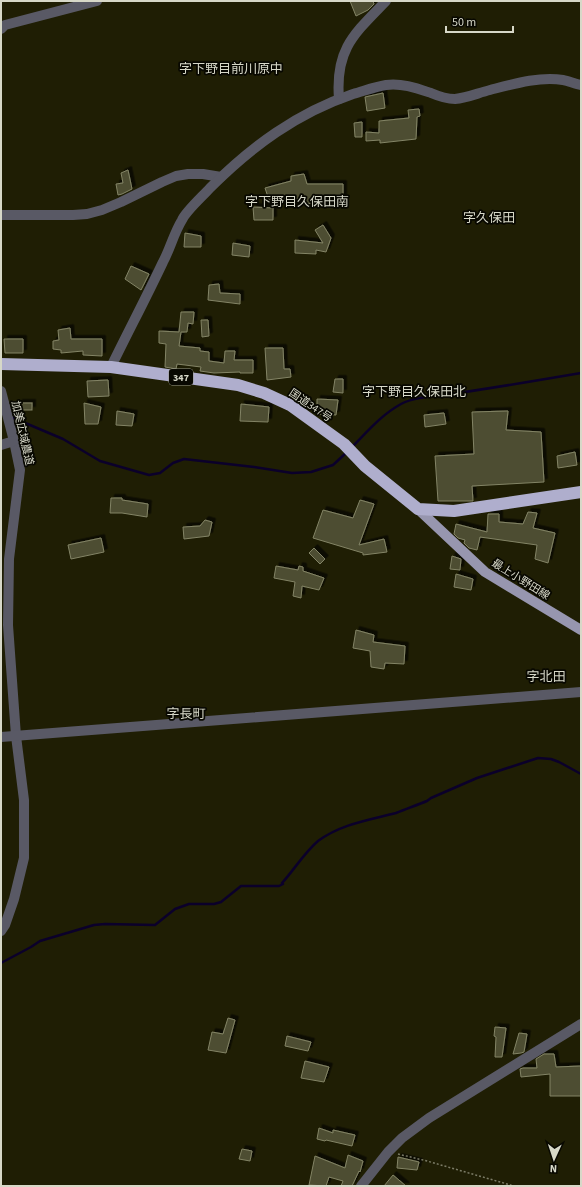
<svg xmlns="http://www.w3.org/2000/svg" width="582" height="1187" font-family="'Source Sans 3','Noto Sans JP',sans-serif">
<defs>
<filter id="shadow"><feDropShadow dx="3.5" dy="-3.5" stdDeviation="0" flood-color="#0009"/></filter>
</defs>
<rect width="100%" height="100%" fill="#1f1e04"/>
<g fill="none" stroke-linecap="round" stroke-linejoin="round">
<g stroke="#0b002a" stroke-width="2.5">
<polyline points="11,417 63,439 100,461 149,475 160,473 173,463 184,459 254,467 292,473 311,472 333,465 346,453"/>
<path d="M351,448c16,-16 30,-33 50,-44 14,-8 41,-8 57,-11 41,-6 82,-13 123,-20"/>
<path d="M1,963l30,-16 9,-6 54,-16 11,-1 50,1 20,-16 14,-5h25l7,-2 20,-16h38l4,-2 -1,-1c12,-13 22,-30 36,-42 23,-17 51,-21 78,-28 10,-4 21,-8 31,-12l4,-3 46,-20 61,-20 13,1 8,3 22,12"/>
</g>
</g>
<g fill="#4d4d31" stroke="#838466" filter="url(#shadow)">
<polygon points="350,1 373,1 374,4 368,10 356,16"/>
<polygon points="383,93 385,108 367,111 365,97"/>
<polygon points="419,109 420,116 417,117 416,139 380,143 380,140 366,141 366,132 379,133 379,121 409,118 408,110"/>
<polygon points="362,122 362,137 355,137 354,123"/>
<polygon points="128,170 132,189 122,194 118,195 116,184 123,183 121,173"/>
<polygon points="304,174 307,184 343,184 343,201 302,204 301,199 288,198 269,200 265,188 291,181 291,176"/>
<polygon points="253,207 273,208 273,220 254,220"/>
<polygon points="323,225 331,238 326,252 316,250 316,254 295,253 295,240 323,243 315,230"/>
<polygon points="185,233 201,236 201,247 184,247"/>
<polygon points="233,243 250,246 249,257 232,255"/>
<polygon points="131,266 149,274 141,290 125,279"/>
<polygon points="219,284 220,293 240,294 240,304 208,300 209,285"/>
<polygon points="181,312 194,312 193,324 188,323 187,332 181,332 179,346 200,348 200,351 209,352 209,361 224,363 225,351 235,351 234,360 253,360 253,373 240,373 240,372 214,373 200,371 201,367 177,364 176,369 165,367 166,344 159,343 159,331 179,332"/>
<polygon points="201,320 208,320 209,336 202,337"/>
<polygon points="70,328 71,339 102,339 102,356 83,355 83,351 61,353 61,350 53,349 53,341 59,340 58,330"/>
<polygon points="4,339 23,339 23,353 5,353"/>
<polygon points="265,348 283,348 284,369 290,369 291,377 267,380"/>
<polygon points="335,379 343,379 343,393 333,392"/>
<polygon points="108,380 109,396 88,397 87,381"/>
<polygon points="317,399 338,400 336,415 317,414"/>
<rect x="19" y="403" width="13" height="7"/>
<polygon points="84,403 101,407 98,424 85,424"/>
<polygon points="241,404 269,407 268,422 240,421"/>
<polygon points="117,411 134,414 132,426 116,425"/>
<polygon points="508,411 506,430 541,432 544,482 472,486 473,501 438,501 435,456 474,454 472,412"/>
<polygon points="444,413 446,424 425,427 424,415"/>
<polygon points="575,452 577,465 558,468 557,456"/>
<polygon points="111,498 122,498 122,500 148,504 147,517 122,513 110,513"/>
<polygon points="360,500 374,504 359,545 384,539 387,552 363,555 363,553 313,538 323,510 353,518"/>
<polygon points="528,512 537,513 533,528 555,533 548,563 535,559 537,545 480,537 477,550 469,548 464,543 465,540 458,538 454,534 456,524 487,532 488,514 499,514 499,522 523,524"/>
<polygon points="205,520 212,522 209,536 184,539 183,527 200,526"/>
<polygon points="101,538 104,552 71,559 68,545"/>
<polygon points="314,548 325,559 320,564 309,553"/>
<polygon points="452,556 461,559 460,570 450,569"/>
<polygon points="276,566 298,570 299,566 303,567 303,571 324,578 319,590 302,586 301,598 293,596 295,582 274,578"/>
<polygon points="456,574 473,579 471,590 454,587"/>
<polygon points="356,630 374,635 373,642 405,646 404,664 385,663 384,669 371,667 370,651 353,648"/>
<polygon points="228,1018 235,1020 226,1053 208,1050 212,1032 223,1034"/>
<polygon points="495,1027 506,1028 502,1057 495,1057 496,1037 494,1036"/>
<polygon points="519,1033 527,1034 524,1052 521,1053 513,1054"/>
<polygon points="287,1036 311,1042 308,1051 285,1046"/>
<polygon points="544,1054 554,1054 556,1067 581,1066 581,1096 550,1096 550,1074 521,1077 520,1069 523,1068 537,1068 536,1059"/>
<polygon points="305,1061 329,1067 324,1082 301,1078"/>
<polygon points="319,1128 333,1133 333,1130 355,1135 352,1146 326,1140 325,1141 317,1139"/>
<polygon points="242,1149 252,1151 250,1161 239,1159"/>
<polygon points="348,1155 363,1161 360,1172 359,1171 352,1186 341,1186 343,1181 329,1177 326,1186 309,1185 315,1156 345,1168"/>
<polygon points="398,1157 419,1162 417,1170 397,1168"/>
<polygon points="393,1175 406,1186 384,1186"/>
</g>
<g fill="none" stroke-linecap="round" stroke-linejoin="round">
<polyline stroke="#7b7b66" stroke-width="1.5" stroke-dasharray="2 2" stroke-linecap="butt" points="398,1154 427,1161 514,1186"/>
<g stroke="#595965" stroke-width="10">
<polyline points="1,29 5,25 97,1"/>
<path d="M339,99c-4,-50 15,-65 47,-98"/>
<polyline points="1,215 73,215 87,214 102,210 121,202 162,182 176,176 188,174 203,174 221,177"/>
<path d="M111,367c17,-35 35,-69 52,-105 7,-13 11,-29 19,-42 4,-9 21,-24 28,-32 42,-42 87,-75 143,-94 11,-3 21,-7 33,-9 16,-2 30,3 45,8 7,3 16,6 24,6 12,-1 23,-6 35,-9 23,-6 50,-14 73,-10 6,1 12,4 18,5"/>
<polyline points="1,391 14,441 20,470 9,559 8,625 16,736 24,800 24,858 14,899 5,925 1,931"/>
<polyline points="1,445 14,441"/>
<polyline points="1,737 581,692"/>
<polyline points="361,1186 388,1152 402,1138 429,1118 581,1024"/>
</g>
<polyline stroke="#9796af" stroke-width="10" points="418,509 485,572 581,630"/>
<polyline stroke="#afaecd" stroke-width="12" points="1,364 111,367 238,385 264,393 290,405 344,444 365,466 418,509 454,511 581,492"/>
</g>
<g text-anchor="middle" stroke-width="3.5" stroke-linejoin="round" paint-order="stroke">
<rect fill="#080801" stroke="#999a8c" stroke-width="1" x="169" y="369" width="24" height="16" rx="3"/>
<g font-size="10" font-weight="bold" fill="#d7d8c8">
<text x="181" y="381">347</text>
</g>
<g font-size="11" fill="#d7d8c8" stroke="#080801">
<text transform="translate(311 405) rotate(34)" y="4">国道347号</text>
<text transform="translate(23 433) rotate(77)" y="4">加美広域農道</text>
<text transform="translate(521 579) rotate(32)" y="4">最上小野田線</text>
</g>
<g font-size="13" fill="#d7d8c8" stroke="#080801">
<text x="231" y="73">字下野目前川原中</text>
<text x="297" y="206">字下野目久保田南</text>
<text x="489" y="222">字久保田</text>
<text x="414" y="396">字下野目久保田北</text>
<text x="546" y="681">字北田</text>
<text x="186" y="718">字長町</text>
</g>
</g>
<rect width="582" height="1187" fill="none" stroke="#d7d8c8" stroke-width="4"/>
<g transform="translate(554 1159) rotate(183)" stroke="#080801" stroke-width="3" paint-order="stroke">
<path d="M0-3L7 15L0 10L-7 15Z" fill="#d7d8c8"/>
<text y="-6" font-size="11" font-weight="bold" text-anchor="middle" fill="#d7d8c8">N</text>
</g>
<path d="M446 26v6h67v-6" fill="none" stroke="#d7d8c8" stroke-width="2"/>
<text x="452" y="26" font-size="12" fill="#d7d8c8" stroke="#080801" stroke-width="3" paint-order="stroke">50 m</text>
</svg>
